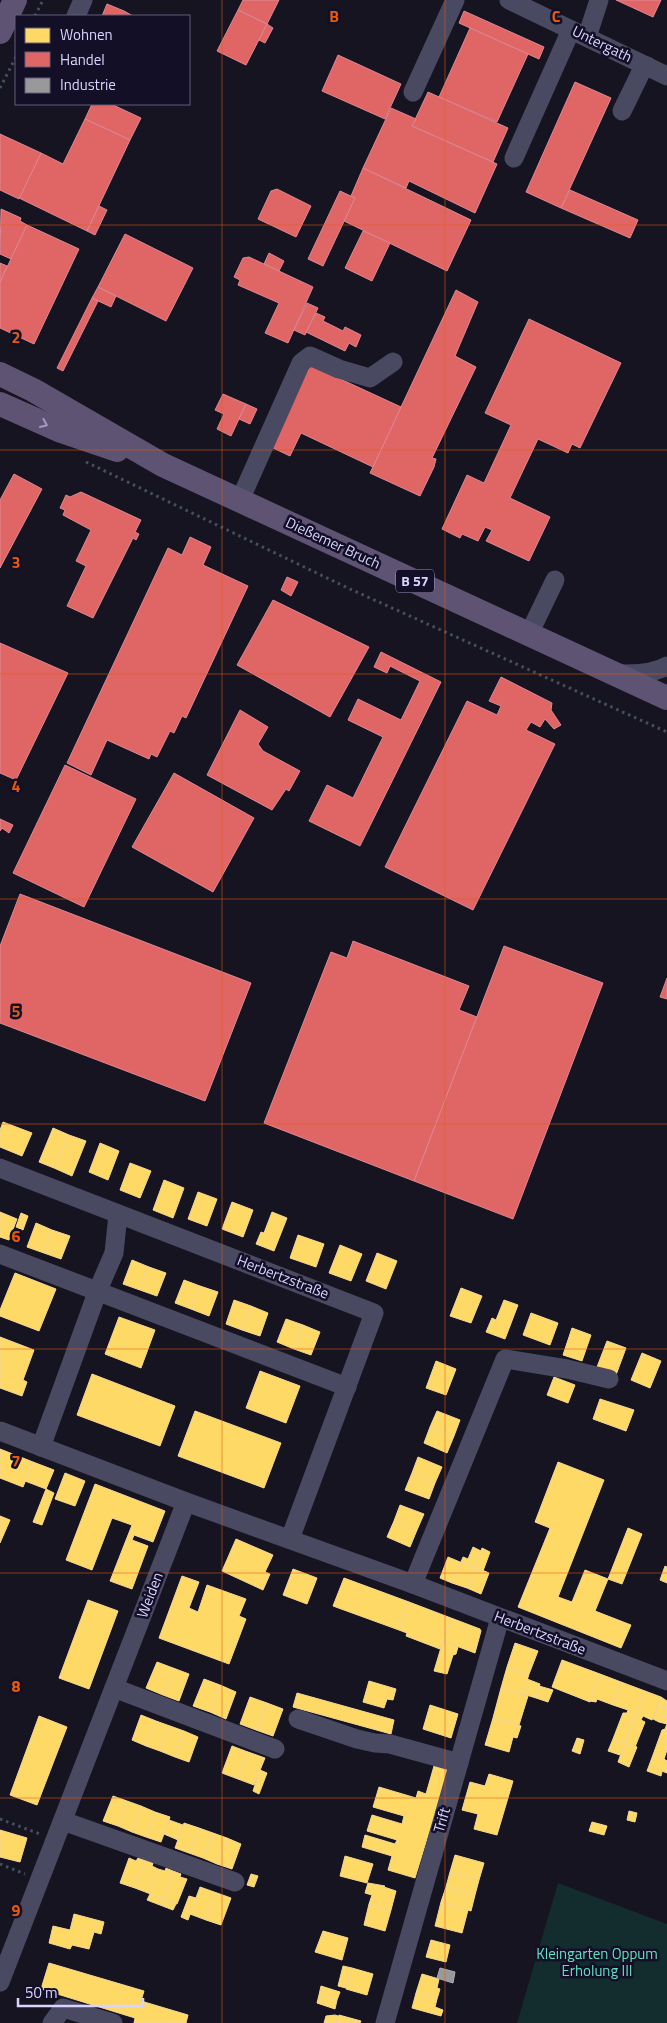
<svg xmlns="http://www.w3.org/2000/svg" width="667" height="2023" font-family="'Titillium Web',sans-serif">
<rect width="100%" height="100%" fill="#161421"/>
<polygon fill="#132c2d" points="558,1883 667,1924 667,2023 517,2023"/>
<g fill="#ffd966" stroke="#f4d894">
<polygon points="3,1122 32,1133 22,1156 0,1147 0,1130"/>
<polygon points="53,1128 69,1135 54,1168 39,1162"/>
<polygon points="69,1135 86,1141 72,1176 54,1168"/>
<polygon points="100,1143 119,1151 108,1180 89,1172"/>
<polygon points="130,1163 151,1171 140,1198 120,1190"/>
<polygon points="164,1180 184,1188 173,1218 153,1210"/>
<polygon points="198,1192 217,1199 207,1226 188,1219"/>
<polygon points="232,1202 253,1210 243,1237 222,1229"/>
<polygon points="0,1212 17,1219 9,1240 0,1237"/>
<polygon points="272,1212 287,1218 274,1251 256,1244 261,1232 264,1233"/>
<polygon points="21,1213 28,1216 23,1230 16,1227"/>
<polygon points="36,1223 52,1230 44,1253 27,1247"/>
<polygon points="52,1230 70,1236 61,1259 44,1253"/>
<polygon points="298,1235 324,1244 316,1267 290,1258"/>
<polygon points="340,1245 362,1254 351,1281 329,1273"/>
<polygon points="377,1253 397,1261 386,1289 366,1281"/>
<polygon points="132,1260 149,1267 140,1290 123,1284"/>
<polygon points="149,1267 166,1273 157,1296 140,1290"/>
<polygon points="15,1273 56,1289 39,1331 0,1316 0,1310"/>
<polygon points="184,1280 200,1286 191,1309 175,1303"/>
<polygon points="200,1286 218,1292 209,1316 191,1309"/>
<polygon points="461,1288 482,1296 471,1323 450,1316"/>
<polygon points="234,1300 251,1306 242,1330 226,1324"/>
<polygon points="504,1300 518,1305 505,1339 486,1332 492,1318 496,1320"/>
<polygon points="251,1306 268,1313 260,1336 242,1330"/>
<polygon points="531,1313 558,1323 550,1345 523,1335"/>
<polygon points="119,1317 155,1330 141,1368 105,1354"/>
<polygon points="286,1319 303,1325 294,1349 277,1342"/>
<polygon points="303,1325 320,1332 311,1355 294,1349"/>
<polygon points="572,1328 591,1335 582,1361 563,1355"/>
<polygon points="0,1337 34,1350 23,1380 27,1382 22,1396 0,1388"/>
<polygon points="607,1341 626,1348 616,1375 597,1367"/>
<polygon points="642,1353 661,1361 650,1388 631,1380"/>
<polygon points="436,1361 456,1369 446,1395 426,1388"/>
<polygon points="260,1371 300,1386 286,1423 246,1408"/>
<polygon points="92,1374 175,1406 160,1446 77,1415"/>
<polygon points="554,1377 575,1385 568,1403 547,1395"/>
<polygon points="600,1399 634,1410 626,1431 593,1419"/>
<polygon points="195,1411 281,1443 264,1488 178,1456"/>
<polygon points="437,1411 460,1420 454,1436 430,1427"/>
<polygon points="430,1427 454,1436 447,1453 424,1443"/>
<polygon points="0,1449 33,1462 23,1487 0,1478"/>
<polygon points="418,1457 442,1467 435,1483 412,1473"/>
<polygon points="33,1462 54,1470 46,1489 25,1481"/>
<polygon points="558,1462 604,1480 558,1597 572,1602 585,1570 608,1579 595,1611 631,1625 621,1648 518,1607 550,1528 535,1522"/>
<polygon points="65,1473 85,1481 75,1506 55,1499"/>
<polygon points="412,1473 435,1483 429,1499 405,1490"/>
<polygon points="95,1484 165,1511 153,1542 134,1535 132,1540 148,1546 132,1589 110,1581 132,1525 112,1518 92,1570 66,1560"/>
<polygon points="46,1489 54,1493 42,1525 33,1522"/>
<polygon points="400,1505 424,1514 417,1530 394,1521"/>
<polygon points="0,1516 10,1520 0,1543"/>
<polygon points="394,1521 417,1530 410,1547 387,1537"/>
<polygon points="628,1528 642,1534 622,1584 608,1579"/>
<polygon points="236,1539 273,1555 265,1572 270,1574 263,1590 222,1571"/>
<polygon points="473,1547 481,1551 475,1567 461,1562 463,1557 468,1559"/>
<polygon points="482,1548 490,1552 483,1571 475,1567"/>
<polygon points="448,1557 460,1562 452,1583 440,1578"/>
<polygon points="460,1562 475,1567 467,1588 452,1583"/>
<polygon points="665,1566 667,1567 667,1583 660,1580"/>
<polygon points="475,1567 489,1573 481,1594 467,1588"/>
<polygon points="293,1569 317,1578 307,1604 283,1595"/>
<polygon points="182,1576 199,1582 189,1608 198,1612 207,1585 246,1599 239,1616 246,1619 229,1664 159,1638"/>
<polygon points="344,1578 409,1602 399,1630 333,1606"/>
<polygon points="88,1600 118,1611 89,1689 59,1678"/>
<polygon points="409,1602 451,1618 440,1649 406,1636 407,1633 399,1630"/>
<polygon points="451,1618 480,1629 481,1631 475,1653 443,1641"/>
<polygon points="443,1641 458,1647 456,1654 453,1655 447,1674 434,1671"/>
<polygon points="515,1643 538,1651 529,1674 507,1667"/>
<polygon points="562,1660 600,1674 590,1702 552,1687"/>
<polygon points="157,1662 173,1668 163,1695 146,1688"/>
<polygon points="507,1667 529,1674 523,1694 501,1688"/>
<polygon points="173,1668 189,1674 179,1701 163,1695"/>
<polygon points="600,1674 621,1682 613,1705 597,1699 596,1702 590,1701"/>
<polygon points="204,1679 220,1685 210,1712 193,1706"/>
<polygon points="527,1679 540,1684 536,1698 523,1694"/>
<polygon points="369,1681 396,1689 393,1700 387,1699 384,1708 363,1702"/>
<polygon points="621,1682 645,1691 625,1743 613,1739 623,1713 627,1713 628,1710 613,1705"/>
<polygon points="220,1685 236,1692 226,1719 210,1712"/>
<polygon points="539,1686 553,1690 548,1702 536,1698"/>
<polygon points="501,1688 528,1696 519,1725 493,1718"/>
<polygon points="645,1691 661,1697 652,1720 643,1716 641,1720 645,1722 635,1747 625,1743"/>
<polygon points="297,1693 394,1720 391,1734 293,1707"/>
<polygon points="250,1697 267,1703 256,1730 240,1724"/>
<polygon points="661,1697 667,1701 659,1722 653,1719"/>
<polygon points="667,1701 667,1750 664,1759 653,1755 662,1730 665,1729 667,1724 659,1722"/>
<polygon points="267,1703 283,1709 273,1736 256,1730"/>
<polygon points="430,1705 458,1714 451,1738 423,1729"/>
<polygon points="141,1715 156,1721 146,1746 132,1740"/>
<polygon points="39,1716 67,1727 37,1805 10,1795"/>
<polygon points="493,1718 521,1726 517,1738 513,1737 509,1752 485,1745"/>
<polygon points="156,1721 170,1726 160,1751 146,1746"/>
<polygon points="170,1726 184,1731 175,1757 160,1751"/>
<polygon points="184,1731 198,1737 189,1762 175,1757"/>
<polygon points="577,1738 584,1740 580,1754 572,1751"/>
<polygon points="613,1739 625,1743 620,1755 608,1751"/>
<polygon points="625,1743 637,1747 629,1767 618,1762"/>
<polygon points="232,1746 248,1752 238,1779 222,1773"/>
<polygon points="248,1752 265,1758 254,1785 238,1779"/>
<polygon points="653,1755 664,1759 659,1770 662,1772 661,1776 647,1771"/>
<polygon points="664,1759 667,1761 667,1773 659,1770"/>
<polygon points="434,1766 448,1770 415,1878 388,1870 392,1856 362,1847 365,1835 395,1844 397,1840 367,1831 372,1815 402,1824 404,1816 373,1807 379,1787 416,1798 418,1791 426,1794"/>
<polygon points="260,1770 267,1773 259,1794 253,1791"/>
<polygon points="489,1774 513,1781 497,1835 474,1829 478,1814 462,1810 470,1782 485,1786"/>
<polygon points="113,1796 127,1801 118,1826 103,1821"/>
<polygon points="127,1801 141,1806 132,1832 118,1826"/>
<polygon points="141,1806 155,1812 146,1837 132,1832"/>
<polygon points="629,1811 637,1813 635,1822 627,1820"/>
<polygon points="155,1812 170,1817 161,1842 146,1837"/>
<polygon points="169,1820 183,1825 178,1840 164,1834"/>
<polygon points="592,1822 607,1826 604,1835 589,1831"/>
<polygon points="184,1823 199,1828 189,1853 175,1848"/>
<polygon points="199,1828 213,1833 203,1858 189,1853"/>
<polygon points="0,1830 27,1838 20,1862 0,1857"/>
<polygon points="213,1833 227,1838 217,1864 203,1858"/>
<polygon points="227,1838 241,1844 232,1869 217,1864"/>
<polygon points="455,1855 484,1863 479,1880 450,1872"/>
<polygon points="345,1856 373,1864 367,1883 340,1876"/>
<polygon points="129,1858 136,1861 138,1858 145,1860 135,1888 120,1883"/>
<polygon points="145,1860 153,1863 152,1866 158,1869 148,1893 135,1888"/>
<polygon points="166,1868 173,1871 163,1899 148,1893 158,1869 165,1871"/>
<polygon points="173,1871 181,1874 180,1877 187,1879 177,1904 163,1899"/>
<polygon points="450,1872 479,1880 475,1895 446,1887"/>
<polygon points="251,1874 258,1876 254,1887 247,1885"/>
<polygon points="368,1883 385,1886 384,1887 396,1891 391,1910 369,1904 372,1895 365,1893"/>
<polygon points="200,1887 217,1893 206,1920 190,1914"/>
<polygon points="446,1887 475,1895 471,1911 441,1902"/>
<polygon points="217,1893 231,1898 221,1925 206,1920"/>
<polygon points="150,1894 163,1899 160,1905 147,1900"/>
<polygon points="189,1896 196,1898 188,1920 181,1917"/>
<polygon points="163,1899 176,1904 173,1910 160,1905"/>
<polygon points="441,1902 468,1910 462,1933 435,1926"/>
<polygon points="369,1904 391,1910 385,1931 364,1925"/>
<polygon points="74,1914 104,1922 101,1934 94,1932 89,1949 72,1945 70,1949 49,1943 53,1926 70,1930"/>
<polygon points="323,1931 348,1938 342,1960 315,1952"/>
<polygon points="431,1940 450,1945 446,1962 426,1957"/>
<polygon points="49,1963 144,1991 141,2001 188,2015 186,2023 134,2023 135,2018 41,1989"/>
<polygon points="343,1966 352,1968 346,1988 338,1986"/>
<polygon points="352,1968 373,1974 367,1995 346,1989"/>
<polygon points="422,1974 439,1979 437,1988 440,1989 437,1999 416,1993"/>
<polygon points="321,1986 340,1992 337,2000 319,1995"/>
<polygon points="416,1993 437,1999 435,2007 443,2010 441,2016 412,2008"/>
<polygon points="319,1995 337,2000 335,2009 317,2003"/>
<polygon points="335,2015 338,2016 336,2023 324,2023 326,2016"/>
<polygon points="339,2015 361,2021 360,2023 336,2023"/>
</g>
<g fill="#e06666" stroke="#de8794">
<polygon points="243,0 279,0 267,24 238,10"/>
<polygon points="616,0 661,0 653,17"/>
<polygon points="107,4 124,11 133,16 102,16"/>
<polygon points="238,10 267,24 246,65 217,51"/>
<polygon points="464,11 544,47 539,59 459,23"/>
<polygon points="267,24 273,28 265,43 259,40"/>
<polygon points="470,28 528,54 497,122 439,97"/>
<polygon points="338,55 401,84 385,119 322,91"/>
<polygon points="575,82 611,98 561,208 526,192"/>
<polygon points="428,92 508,128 493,162 412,126"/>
<polygon points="92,104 111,104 141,118 130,140 85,119"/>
<polygon points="391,108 416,119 412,126 497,164 475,213 409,181 406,188 363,168"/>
<polygon points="85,119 130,140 87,231 19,198 41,153 63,164"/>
<polygon points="0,134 41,153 19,199 0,190"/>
<polygon points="363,168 471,220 447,271 344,221 355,198 351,196"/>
<polygon points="277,189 311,206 296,237 258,219 271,191"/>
<polygon points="570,190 638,220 630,238 561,208"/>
<polygon points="340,191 355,198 323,266 308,259"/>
<polygon points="99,206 107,210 95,235 87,231"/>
<polygon points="1,209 21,218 20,221 27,225 11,259 0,254"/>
<polygon points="27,225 79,249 34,344 0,328 0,282"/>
<polygon points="363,231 390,243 372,281 345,268"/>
<polygon points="125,234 193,268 166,321 98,287"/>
<polygon points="269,253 284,261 279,271 264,264"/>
<polygon points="249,257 313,287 288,343 265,333 279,303 238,285 240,280 234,277 243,258"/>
<polygon points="0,263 7,266 0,282"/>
<polygon points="98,287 116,296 111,307 92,298"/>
<polygon points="456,290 478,302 455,356 476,367 432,458 436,459 434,467 420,496 370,473"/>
<polygon points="92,298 98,301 63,371 57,368"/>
<polygon points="307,303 318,308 305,335 294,330"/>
<polygon points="316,313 325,317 323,321 343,331 345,327 361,335 356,347 349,343 345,351 306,332"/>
<polygon points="529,319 621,363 580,448 572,444 568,453 538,439 510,498 550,517 529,561 486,541 492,530 485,527 478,541 462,534 460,538 442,529 467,475 484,483 511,425 485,413"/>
<polygon points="308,364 401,407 373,467 301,433 290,456 269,446"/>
<polygon points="223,394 246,404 231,436 217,429 224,414 215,410"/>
<polygon points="246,404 257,409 250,424 239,419"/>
<polygon points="14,474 42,489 0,568 0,500"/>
<polygon points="81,492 141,520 135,532 139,534 136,540 133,538 93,618 67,606 86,566 76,561 91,530 63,515 65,510 60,508 66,495 70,497"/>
<polygon points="190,537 211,547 203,565 248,586 186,718 182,716 174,733 170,731 157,757 151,754 149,759 107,740 91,775 67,763 168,548 182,555"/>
<polygon points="287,577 298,582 291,596 281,590"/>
<polygon points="273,600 369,647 330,717 237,665"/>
<polygon points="0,643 68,673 16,780 0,773"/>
<polygon points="381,652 441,682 360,846 309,821 327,785 353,798 383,737 348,720 358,699 401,720 420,681 390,666 387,673 374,667"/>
<polygon points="501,677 552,703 551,710 561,725 554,729 545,719 540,727 531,722 526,730 555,744 473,910 385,867 467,701 497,715 501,706 489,701"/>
<polygon points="240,710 268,727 258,744 263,751 300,771 289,791 286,789 272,810 207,775"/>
<polygon points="65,765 136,799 84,907 13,873"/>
<polygon points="174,773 254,818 213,892 132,847"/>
<polygon points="0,819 13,825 9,833 2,828 0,831"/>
<polygon points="20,894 251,983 205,1101 0,1023 0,946"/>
<polygon points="353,941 469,986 459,1010 477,1017 414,1181 264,1123 331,952 347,958"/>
<polygon points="504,946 603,983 513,1219 414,1181"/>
<polygon points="667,978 667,999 660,997"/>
</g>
<polygon fill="#999" stroke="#acabb8" points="440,1968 455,1972 453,1983 437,1978"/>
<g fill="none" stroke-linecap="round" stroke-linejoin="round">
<g stroke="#44505f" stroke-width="3" stroke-dasharray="2.5 4" stroke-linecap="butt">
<polyline points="35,16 43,0"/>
<polyline points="0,88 16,57"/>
<polyline points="86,462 350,589 667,732"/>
<polyline points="0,1819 40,1834"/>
<polyline points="0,1864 25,1874"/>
</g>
<g stroke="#4a4962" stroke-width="19">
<polyline points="509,0 667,76"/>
<polyline points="76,16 83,0"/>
<polyline points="587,37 599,0"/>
<polyline points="413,92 455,0"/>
<polyline points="622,111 642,70 647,66"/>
<polyline points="514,158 571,30"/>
<polyline points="240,500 301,363 310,356 339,369 370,378 393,362"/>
<polyline points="529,634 555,580"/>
<path d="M620,674c17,0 31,0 47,-8"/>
<polyline points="0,1168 374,1313 290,1539"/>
<polyline points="0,1254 347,1387"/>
<polyline points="0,1431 186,1502 413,1584 667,1681"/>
<polyline points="41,1447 98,1290 114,1253 118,1214"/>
<polyline points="413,1584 505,1359 567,1369 609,1379"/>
<polyline points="114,1688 275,1749"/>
<polyline points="298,1719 357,1739 375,1743 390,1744 459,1763"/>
<polyline points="63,1821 235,1882"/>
<polyline points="0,1982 186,1502"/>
<polyline points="52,2023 63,2008 113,2023"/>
<polyline points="385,2023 500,1618"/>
</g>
<g stroke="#5e5373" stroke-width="24">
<polyline points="0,32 15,0"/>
<polyline points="0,374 33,390 163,465 667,698"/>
<polyline points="0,404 61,431 117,450"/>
</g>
</g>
<defs><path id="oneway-chevron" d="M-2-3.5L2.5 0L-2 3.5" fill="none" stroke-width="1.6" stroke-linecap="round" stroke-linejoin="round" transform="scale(1.25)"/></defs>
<use stroke="#a29ac0" href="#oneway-chevron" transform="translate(44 424) rotate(24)"/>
<path fill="none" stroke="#e8590c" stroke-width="1" stroke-opacity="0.55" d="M222,0v2023M445,0v2023M0,225h667M0,450h667M0,674h667M0,899h667M0,1124h667M0,1349h667M0,1573h667M0,1798h667"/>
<g text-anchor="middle" stroke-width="5" stroke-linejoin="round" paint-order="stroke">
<rect fill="#130f26" stroke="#9e99be" stroke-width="1" x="396" y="569.5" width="38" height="23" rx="4"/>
<g font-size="14" font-weight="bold" fill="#d9d4ff">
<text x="415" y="586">B 57</text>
</g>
<g font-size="15" fill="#d9d4ff" stroke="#130f26">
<text transform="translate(602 44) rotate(26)" y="5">Untergath</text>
<text transform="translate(333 543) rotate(25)" y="5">Dießemer Bruch</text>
<text transform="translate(283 1277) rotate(21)" y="5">Herbertzstraße</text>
<text transform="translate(150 1595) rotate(-69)" y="5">Weiden</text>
<text transform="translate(540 1633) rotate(21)" y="5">Herbertzstraße</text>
<text transform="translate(442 1820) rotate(-74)" y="5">Trift</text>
</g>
<g font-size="15" fill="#5fe0c0" stroke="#130f26">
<text x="597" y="1959">Kleingarten Oppum<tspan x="597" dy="17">Erholung III</tspan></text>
</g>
</g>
<g font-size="16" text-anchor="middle" font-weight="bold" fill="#e8590c" stroke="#130f26" stroke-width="5" stroke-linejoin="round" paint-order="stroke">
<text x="334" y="22">B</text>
<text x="556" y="22">C</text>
<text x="16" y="343">2</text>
<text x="16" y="568">3</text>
<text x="16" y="792">4</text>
<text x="16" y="1017">5</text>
<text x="16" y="1242">6</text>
<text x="16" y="1467">7</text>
<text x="16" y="1692">8</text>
<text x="16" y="1916">9</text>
</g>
<rect x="15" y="15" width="175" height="90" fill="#130f26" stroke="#625e7d"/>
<rect x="25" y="28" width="25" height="15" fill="#ffd966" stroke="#625e7d"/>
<text x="60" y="40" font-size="15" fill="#d9d4ff">Wohnen</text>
<rect x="25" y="52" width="25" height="15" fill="#e06666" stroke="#625e7d"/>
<text x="60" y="65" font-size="15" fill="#d9d4ff">Handel</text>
<rect x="25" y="78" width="25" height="15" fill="#999999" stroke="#625e7d"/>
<text x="60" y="90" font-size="15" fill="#d9d4ff">Industrie</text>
<path d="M18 1998v8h125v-8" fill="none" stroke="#d9d4ff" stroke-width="2.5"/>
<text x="25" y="1998" font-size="15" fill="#d9d4ff" stroke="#130f26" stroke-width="4" paint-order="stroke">50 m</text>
</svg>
